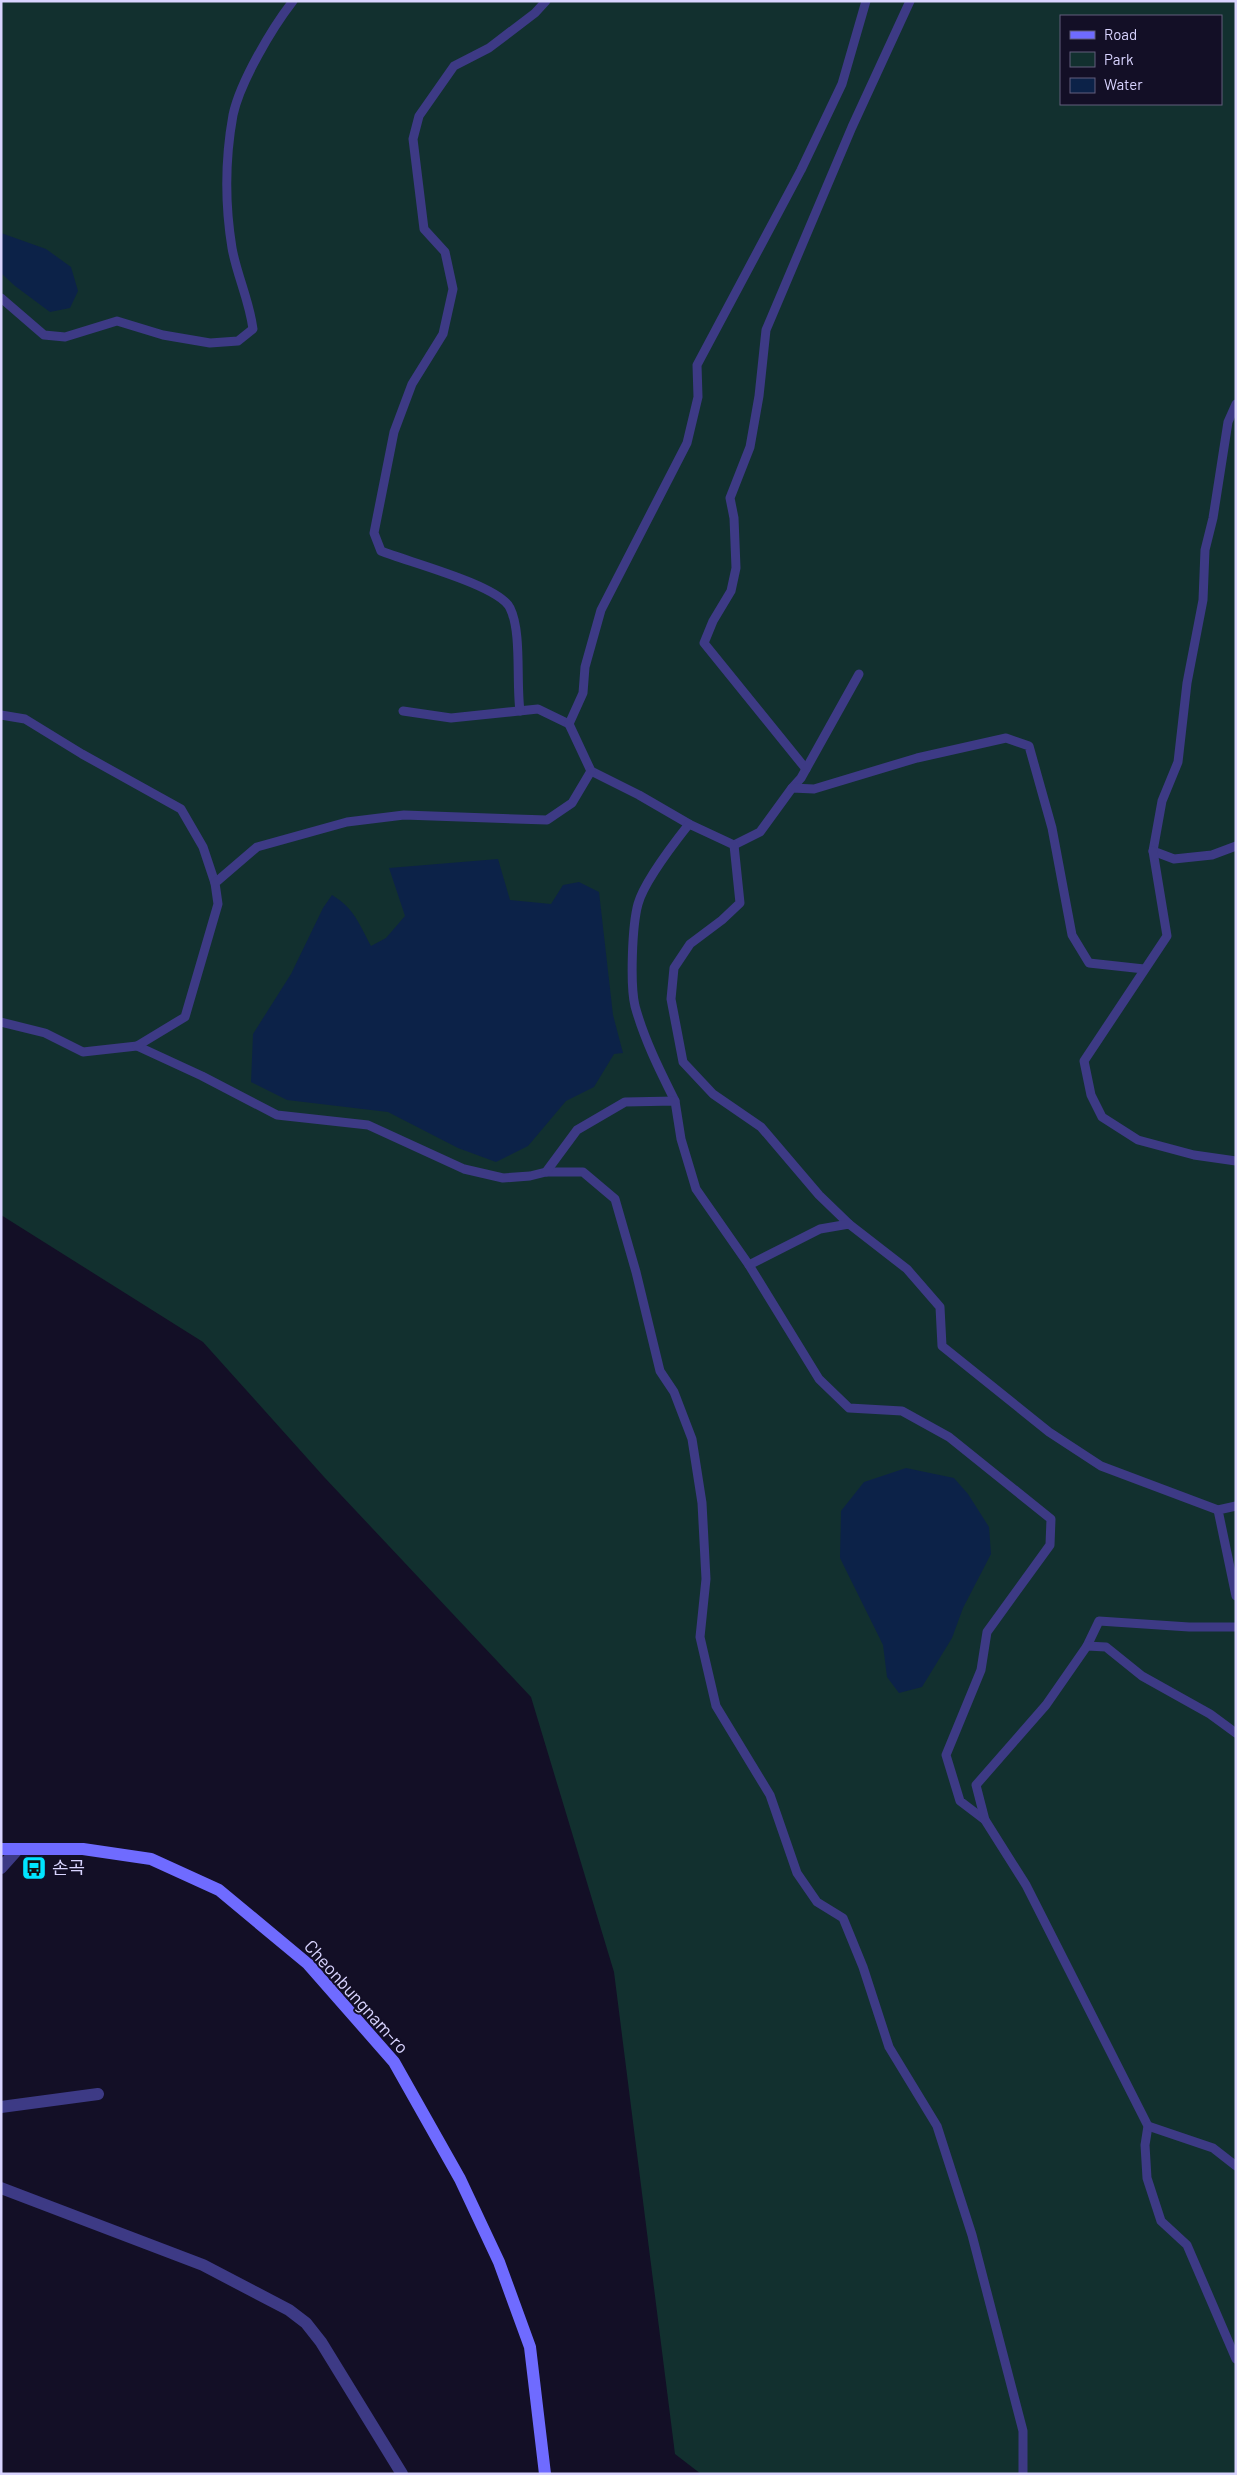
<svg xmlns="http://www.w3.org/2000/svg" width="1237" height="2475" font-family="Barlow,'Noto Sans KR',sans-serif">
<rect width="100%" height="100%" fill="#130f26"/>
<path fill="#12302f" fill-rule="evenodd" d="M1,1h1235v2473h-535l-26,-20 -61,-482 -83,-275 -206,-219 -122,-136 -202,-127zM1061,16h160v88h-160z"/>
<g fill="#0c2248">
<polygon points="1,233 46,249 71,267 78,291 70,308 50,312 15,286 1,273"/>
<path d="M498,859l12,41 41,4 12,-19 16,-3 20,10 14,123 10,38 -9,1 -20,33 -28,14 -38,45 -32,16 -38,-14 -70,-36 -101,-12 -36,-18 2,-48 38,-60 32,-66 9,-13c23,14 27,29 39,51l15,-8 19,-22 -16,-48z"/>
<polygon points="906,1468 954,1478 968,1494 989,1527 991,1554 963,1608 952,1638 922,1687 899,1693 887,1677 883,1645 840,1558 841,1511 864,1482"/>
</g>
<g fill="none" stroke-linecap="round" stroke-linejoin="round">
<g stroke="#3d3a85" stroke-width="9">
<path d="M1,298l43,37 21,2 52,-16 46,14 47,8 28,-2 15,-12c-4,-30 -16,-53 -21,-81 -7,-43 -7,-89 1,-133 7,-33 39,-87 60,-114"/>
<polyline points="1236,404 1228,422 1213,518 1205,550 1203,600 1187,683 1178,762 1162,801 1153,851 1174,859 1212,855 1236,846"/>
<polyline points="403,711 451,718 538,709 569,724"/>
<path d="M520,711c-4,-29 2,-79 -10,-103 -11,-23 -102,-46 -129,-57l-7,-18 20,-101 18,-48 31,-50 10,-45 -8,-37 -21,-23 -11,-90 6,-23 35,-50 35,-18 46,-35 11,-12"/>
<polyline points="1,715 25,719 82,754 181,809 203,847 215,883"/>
<polyline points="806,769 704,643 713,621 731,591 736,568 734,518 730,498 750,447 759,396 766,330 852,127 910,1"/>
<polyline points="792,788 801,778 859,674"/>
<polyline points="689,824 639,795 591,771 569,724 583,693 585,667 601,610 687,443 698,397 697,365 801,170 842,84 866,1"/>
<polyline points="734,845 760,832 792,788 814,789 917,758 1006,738 1029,746 1052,828 1072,935 1089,963 1144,969"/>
<polyline points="1153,851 1167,936 1084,1061 1091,1095 1102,1117 1138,1140 1194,1155 1236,1161"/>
<polyline points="1,1022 45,1033 83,1052 137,1046 202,1076 277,1115 368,1125 464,1169 503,1178 530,1176 546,1172 583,1172 615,1199 636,1272 660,1371 674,1392 692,1439 702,1503 706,1579 700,1637 716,1706 770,1795 797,1873 817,1902 843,1918 863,1967 889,2047 937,2126 972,2235 1023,2431 1023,2474"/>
<polyline points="137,1046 185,1017 218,904 215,883 257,847 347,822 404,815 547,820 572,803 591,771"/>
<path d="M675,1101c-15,-30 -31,-62 -40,-95 -5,-21 -3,-80 3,-102 6,-22 36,-61 51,-80l45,21 6,58 -18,17 -32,24 -16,24 -3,31 12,63 30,32 48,33 58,68 30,29"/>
<polyline points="546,1172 577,1130 625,1102 675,1101 681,1139 696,1189 749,1265 819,1379 849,1408 902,1411 949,1437 1051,1519 1050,1545 987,1632 981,1670 946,1755 960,1801 985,1820"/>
<polyline points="749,1265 820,1229 849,1224 907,1269 940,1307 942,1346 1049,1432 1101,1466 1218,1510"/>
<polyline points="1236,1506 1218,1510 1236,1596"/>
<polyline points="1087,1646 1099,1621 1189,1627 1236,1627"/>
<polyline points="1236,1733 1210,1714 1142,1676 1106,1647 1087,1646 1046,1705 976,1785 985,1820 1026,1885 1148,2126 1145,2145 1147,2178 1161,2221 1187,2245 1236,2359"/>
<polyline points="1148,2126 1213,2148 1236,2166"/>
</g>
<g stroke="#3d3a85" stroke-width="12">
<polyline points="1,1868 18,1849"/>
<polyline points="1,2107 98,2094"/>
<polyline points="1,2188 203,2265 289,2310 306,2323 321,2342 402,2474"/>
</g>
<polyline stroke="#6f6bff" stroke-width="12" points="1,1849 83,1849 151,1859 219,1890 308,1964 394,2062 460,2179 499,2262 530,2347 545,2474"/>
</g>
<defs>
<symbol id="bus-square" viewBox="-11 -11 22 22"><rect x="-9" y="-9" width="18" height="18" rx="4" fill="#00e5ff" stroke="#130f26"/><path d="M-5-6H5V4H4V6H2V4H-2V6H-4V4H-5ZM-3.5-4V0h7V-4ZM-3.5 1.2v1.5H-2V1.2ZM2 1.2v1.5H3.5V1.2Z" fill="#111"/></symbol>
</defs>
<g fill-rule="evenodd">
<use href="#bus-square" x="20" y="1854" width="28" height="28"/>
</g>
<g text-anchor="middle" stroke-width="4" stroke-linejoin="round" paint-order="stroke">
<g font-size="18" fill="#d9d4ff" stroke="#130f26" text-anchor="start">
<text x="52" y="1874">손곡</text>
</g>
<g font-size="18" fill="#d9d4ff" stroke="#130f26">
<text transform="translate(356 1997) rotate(48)" y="6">Cheonbungnam-ro</text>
</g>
</g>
<rect width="1237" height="2475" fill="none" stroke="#d9d4ff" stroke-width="5"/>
<rect x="1060" y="15" width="162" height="90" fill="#130f26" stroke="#625e7d"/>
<rect x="1070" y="31" width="25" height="8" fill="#6f6bff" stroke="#625e7d"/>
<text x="1104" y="40" font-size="15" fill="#d9d4ff">Road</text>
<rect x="1070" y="52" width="25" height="15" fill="#12302f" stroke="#625e7d"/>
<text x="1104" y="65" font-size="15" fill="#d9d4ff">Park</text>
<rect x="1070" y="78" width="25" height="15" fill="#0c2248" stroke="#625e7d"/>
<text x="1104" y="90" font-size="15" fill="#d9d4ff">Water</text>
</svg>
